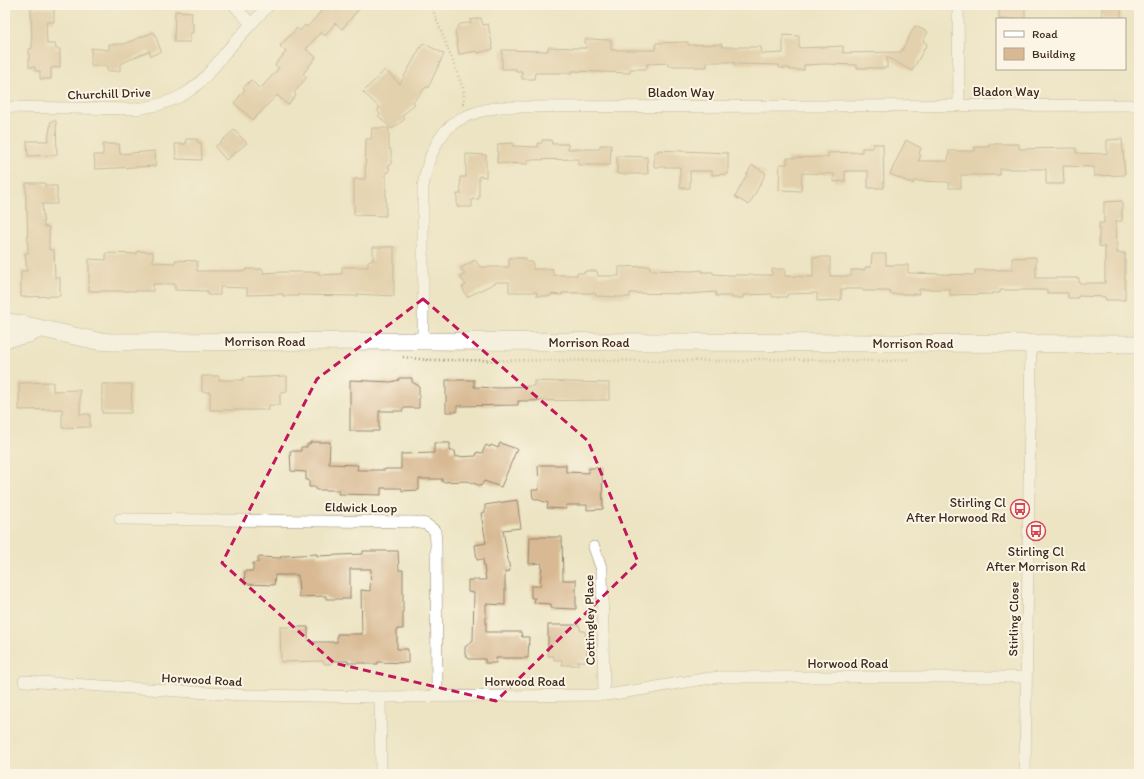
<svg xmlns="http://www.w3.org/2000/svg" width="1144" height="779" font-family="Itim,sans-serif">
<rect width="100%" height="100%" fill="#fcf5e5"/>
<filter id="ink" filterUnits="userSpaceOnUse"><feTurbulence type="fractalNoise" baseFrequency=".025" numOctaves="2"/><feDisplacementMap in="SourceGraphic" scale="8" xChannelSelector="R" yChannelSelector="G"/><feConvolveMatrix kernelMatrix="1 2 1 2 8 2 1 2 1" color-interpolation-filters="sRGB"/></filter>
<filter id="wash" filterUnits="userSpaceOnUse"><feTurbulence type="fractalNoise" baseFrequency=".012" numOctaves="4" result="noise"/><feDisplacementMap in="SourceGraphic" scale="16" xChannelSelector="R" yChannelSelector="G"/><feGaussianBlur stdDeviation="0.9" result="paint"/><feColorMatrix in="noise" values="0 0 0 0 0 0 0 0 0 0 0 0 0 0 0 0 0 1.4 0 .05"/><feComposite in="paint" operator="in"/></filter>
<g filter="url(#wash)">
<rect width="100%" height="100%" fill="#ece4c3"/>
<g id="blocks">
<g fill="#d8b993">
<polygon points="327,5 362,5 342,29 335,23 325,36 321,32 306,49 316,57 303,74 307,77 294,93 296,95 288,105 277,95 253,120 234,103 245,90 243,88 251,80 260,89 279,68 275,65 286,52 280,46 297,28 300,31 305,25 307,27"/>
<rect x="999" y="5" width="26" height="14"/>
<rect x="1102" y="5" width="19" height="14"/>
<polygon points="31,8 54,8 54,22 46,22 47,44 55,44 56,49 60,49 60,67 51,68 51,79 40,79 40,71 35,71 35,67 29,67 29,49 32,49"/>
<polygon points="175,11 192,12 191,22 193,23 193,33 190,33 190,42 174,42"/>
<polygon points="481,18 483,25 488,24 493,49 478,53 477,51 459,54 455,31 460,24 471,23 470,20"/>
<polygon points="915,26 928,32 923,41 927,44 912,71 887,57 887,68 857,68 857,65 825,64 804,65 804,70 790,70 790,68 779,68 779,65 734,64 734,62 707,62 707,67 695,67 695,66 668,66 668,63 647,64 647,69 630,69 630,73 572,71 572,73 535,73 534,79 522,79 522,71 516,71 516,69 502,69 502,50 548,51 548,47 576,48 586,48 585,39 611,40 611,50 656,50 656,43 688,42 688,45 722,44 722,47 761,47 762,54 783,53 783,35 799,36 799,48 843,46 843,53 901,52"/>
<polygon points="154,32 161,51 151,56 149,51 120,64 120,71 107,71 107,66 91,66 91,48 109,50 109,44 124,44"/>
<polygon points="423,43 444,54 428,88 426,87 413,102 415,104 402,116 405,119 392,129 378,116 380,114 377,110 380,108 363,92 385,70 400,84"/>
<polygon points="51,121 56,121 57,155 28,156 27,141 48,141"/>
<polygon points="372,128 389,128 389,149 391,149 391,165 389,165 389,172 386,172 386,216 354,215 354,179 365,179 366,139 371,139"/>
<polygon points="234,130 247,143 226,160 215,147"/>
<polygon points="186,139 197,139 198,143 201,142 202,160 176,159 175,144 186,144"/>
<polygon points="1122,139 1125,175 1094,176 1094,167 1063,166 1064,184 1046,184 1046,169 1000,169 1000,175 961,175 961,188 949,188 949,182 914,181 913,184 890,174 906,140 921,148 919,154 921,155 918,161 948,161 949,151 975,151 975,147 989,147 989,144 1019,144 1019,149 1076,148 1076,153 1107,154 1107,140"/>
<polygon points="542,140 551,140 552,144 568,144 568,149 600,149 600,145 611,145 610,165 578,165 578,159 528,160 528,164 497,163 498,144 513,143 513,146 538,147 538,143 542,143"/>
<polygon points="103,144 119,144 120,154 155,151 156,166 95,169 94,155 103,155"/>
<polygon points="873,144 883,144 884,188 868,188 868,171 845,171 845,181 834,182 834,174 802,173 801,191 779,190 780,164 787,164 787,158 828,157 828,153 862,152 862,148 873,148"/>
<polygon points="658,150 728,153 728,174 712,175 712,171 690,171 690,188 680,188 680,167 654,167 654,152 658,152"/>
<polygon points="466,154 486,155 486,177 479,176 479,199 472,199 472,207 457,207 457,194 461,194 460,177 466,177"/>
<polygon points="617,156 647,157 648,174 617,174"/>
<polygon points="752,165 766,173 749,205 735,197"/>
<polygon points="26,183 45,183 45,186 57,186 57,204 42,204 44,227 49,227 49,250 54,250 55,278 60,277 60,296 21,297 21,271 27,271 25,253 28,253 27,210 26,210"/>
<polygon points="1122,201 1122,221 1116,221 1117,253 1125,253 1125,300 1106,300 1105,297 1078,296 1078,298 1068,298 1068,293 1047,293 1047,290 1000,290 1000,293 992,293 992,294 950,295 950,289 919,289 919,294 890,294 890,291 863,291 863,289 841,289 841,300 817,301 817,293 787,294 787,297 772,297 772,294 743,295 743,298 732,298 732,296 716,296 716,292 689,294 630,293 630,297 619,297 596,296 595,293 562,293 562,295 551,294 551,296 537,296 537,292 509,292 509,282 497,282 467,297 462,287 466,285 460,277 465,274 461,268 475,260 480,267 509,267 509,258 526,258 526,262 533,262 533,269 553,269 553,275 577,275 577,273 585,273 585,271 597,271 598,276 619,276 619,267 650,266 650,270 692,271 702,270 702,272 713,272 713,274 728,275 772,275 772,269 785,269 785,276 813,277 813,257 830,257 830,276 851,276 851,270 865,270 865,267 871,267 872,254 886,254 886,265 908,265 908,273 975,275 975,270 1012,270 1012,258 1036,257 1036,278 1079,278 1079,283 1105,283 1105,247 1099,246 1099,223 1104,223 1104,202"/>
<polygon points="373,247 394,247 394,296 358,294 358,296 297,295 298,296 283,296 283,294 247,295 247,288 220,287 220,295 208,295 208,291 175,290 175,284 153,284 153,291 89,291 89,259 106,260 106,253 137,254 137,251 153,252 153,262 175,263 175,260 197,261 197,271 246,271 246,269 263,269 263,273 283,272 319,272 319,275 342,274 342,267 368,267 368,261 373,260"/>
<polygon points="202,376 219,376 219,380 243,380 243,378 287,376 287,392 280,393 280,405 269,405 269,410 210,410 210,392 202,392"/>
<polygon points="399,378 412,378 412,382 419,386 419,408 403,408 403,411 379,411 379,431 350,431 350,380 391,382 399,380"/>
<polygon points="446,380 474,380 474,387 500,388 500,387 534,386 534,381 609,383 609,400 518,401 518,405 457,406 457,412 446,412"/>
<polygon points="53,382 53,391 80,390 80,414 90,414 90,427 62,428 62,409 19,410 19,383"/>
<polygon points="102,384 132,384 131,413 102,413"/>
<polygon points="310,442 330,442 329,464 358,465 357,470 385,470 385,469 401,469 401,454 434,453 434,443 450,443 450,451 455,451 456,457 476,456 477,452 482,453 486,445 490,447 491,445 498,448 500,443 517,449 501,487 484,481 481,486 467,481 442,482 442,479 419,479 419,490 402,491 402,488 381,488 381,495 338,494 339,490 316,490 316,487 309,487 309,480 306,480 306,472 291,471 290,451 301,451 301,447 307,447 307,444 310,444"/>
<polygon points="538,465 566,465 566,472 589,473 589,468 602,468 603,509 587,510 587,505 566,505 566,509 547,508 548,503 533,498 532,490 539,490"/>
<polygon points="517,500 521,528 503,530 510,571 505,572 505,605 486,604 486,632 521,632 522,637 529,637 528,658 496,658 496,663 485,663 485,659 469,659 465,654 465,647 473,640 474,593 468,592 468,580 486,580 483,559 477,560 475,545 486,543 481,513 485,512 485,505"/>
<polygon points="530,537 562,537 563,580 576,580 576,609 551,608 551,604 534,603 535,598 531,598 531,586 540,586 542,563 529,564"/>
<polygon points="363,551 398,551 399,570 403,570 403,629 397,629 397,649 408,649 408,663 378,662 378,664 366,664 366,663 348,663 348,661 334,661 330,664 325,664 323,661 281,662 280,627 308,627 308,642 337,642 337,634 362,634 361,590 370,591 371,569 350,569 350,599 326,599 326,596 299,597 298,575 275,575 274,585 244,584 245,571 253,571 253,563 258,563 258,557 281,558 281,556 317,554 317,556 363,554"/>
<polygon points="548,625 579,625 581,631 585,631 587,661 578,661 578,665 562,665 562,660 554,660 554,656 548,656"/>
</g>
</g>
</g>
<g filter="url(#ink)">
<use href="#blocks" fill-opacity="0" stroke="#948770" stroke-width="1"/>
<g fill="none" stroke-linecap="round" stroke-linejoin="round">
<defs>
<g id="street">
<polyline points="234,5 251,24"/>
<polyline points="958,5 959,105"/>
<path d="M5,107l129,2c18,-2 36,-6 52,-16 16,-10 27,-25 39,-40 14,-16 29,-32 44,-48"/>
<path d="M423,341v-154c4,-28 16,-61 44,-71 11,-5 22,-7 33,-9l639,-2"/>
<polyline points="120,519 414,522 426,524 435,531 436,543 437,695"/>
<polyline points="594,547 602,570 604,695"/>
<path d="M24,681l217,14 139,2 224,-2c39,-4 77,-14 116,-18h306"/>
<polyline points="380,697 381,774"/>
<polyline points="1025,774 1031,344"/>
</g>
<g id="primary">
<polyline points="5,322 16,323 97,341 111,342 423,341 1139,344"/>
<polyline points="5,339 29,334 39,329"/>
</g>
</defs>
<use href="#street" stroke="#948770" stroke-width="12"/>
<use href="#primary" stroke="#948770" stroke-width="18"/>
<g stroke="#948770" stroke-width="2.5" stroke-dasharray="1 3" stroke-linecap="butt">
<polyline points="431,5 463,88 464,93 463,107"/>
<polyline points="403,357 427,360 743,361 757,359 891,361 909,359"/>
</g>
<use href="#street" stroke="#fff" stroke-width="11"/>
<use href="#primary" stroke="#fff" stroke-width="17"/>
</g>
</g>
<path d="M0 0H1144V779H0ZM423,299l165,142 50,121 -142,139 -162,-38 -112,-100 95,-184z" fill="#ece4c3" fill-opacity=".55" fill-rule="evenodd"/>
<path fill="none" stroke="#c2185b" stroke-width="3" stroke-dasharray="8 5" stroke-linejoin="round" d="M423,299l165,142 50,121 -142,139 -162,-38 -112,-100 95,-184z"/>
<defs>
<symbol id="bus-ring" viewBox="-11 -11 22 22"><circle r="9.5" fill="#fcf5e5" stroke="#d1495b" stroke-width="1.5"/><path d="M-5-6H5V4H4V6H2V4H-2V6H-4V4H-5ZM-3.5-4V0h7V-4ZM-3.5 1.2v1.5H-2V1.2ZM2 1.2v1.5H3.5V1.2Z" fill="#d1495b"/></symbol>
</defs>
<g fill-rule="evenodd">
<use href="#bus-ring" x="1009" y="498" width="22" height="22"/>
<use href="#bus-ring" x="1025" y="520" width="22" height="22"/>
</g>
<g text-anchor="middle" stroke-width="4" stroke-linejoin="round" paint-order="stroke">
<g font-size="13" fill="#3b2a1e" stroke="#fcf5e5">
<text x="1006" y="96">Bladon Way</text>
<text x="681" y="97">Bladon Way</text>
<text transform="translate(109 93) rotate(-2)" y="5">Churchill Drive</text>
<text x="265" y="346">Morrison Road</text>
<text x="589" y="347">Morrison Road</text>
<text x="913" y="348">Morrison Road</text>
<text transform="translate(361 507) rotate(1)" y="5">Eldwick Loop</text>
<text transform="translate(1013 619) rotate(-89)" y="5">Stirling Close</text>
<text transform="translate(589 620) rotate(-91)" y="5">Cottingley Place</text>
<text x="848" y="668">Horwood Road</text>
<text transform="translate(202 679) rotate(3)" y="5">Horwood Road</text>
<text x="525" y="686">Horwood Road</text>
</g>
<g font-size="13" fill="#3b2a1e" stroke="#fcf5e5" text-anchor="end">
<text x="1006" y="507">Stirling Cl<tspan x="1006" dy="15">After Horwood Rd</tspan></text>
<text x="1036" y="556" text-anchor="middle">Stirling Cl<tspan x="1036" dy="15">After Morrison Rd</tspan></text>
</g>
</g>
<rect width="1144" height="779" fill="none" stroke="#fcf5e5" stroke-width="20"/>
<rect x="996" y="18" width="130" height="52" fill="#fcf5e5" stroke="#afa495"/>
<rect x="1004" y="31" width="20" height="6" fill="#ffffff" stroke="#afa495"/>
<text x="1032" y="38" font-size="12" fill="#3b2a1e">Road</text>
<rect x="1004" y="48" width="20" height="12" fill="#d8b993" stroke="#afa495"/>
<text x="1032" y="58" font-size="12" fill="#3b2a1e">Building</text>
</svg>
